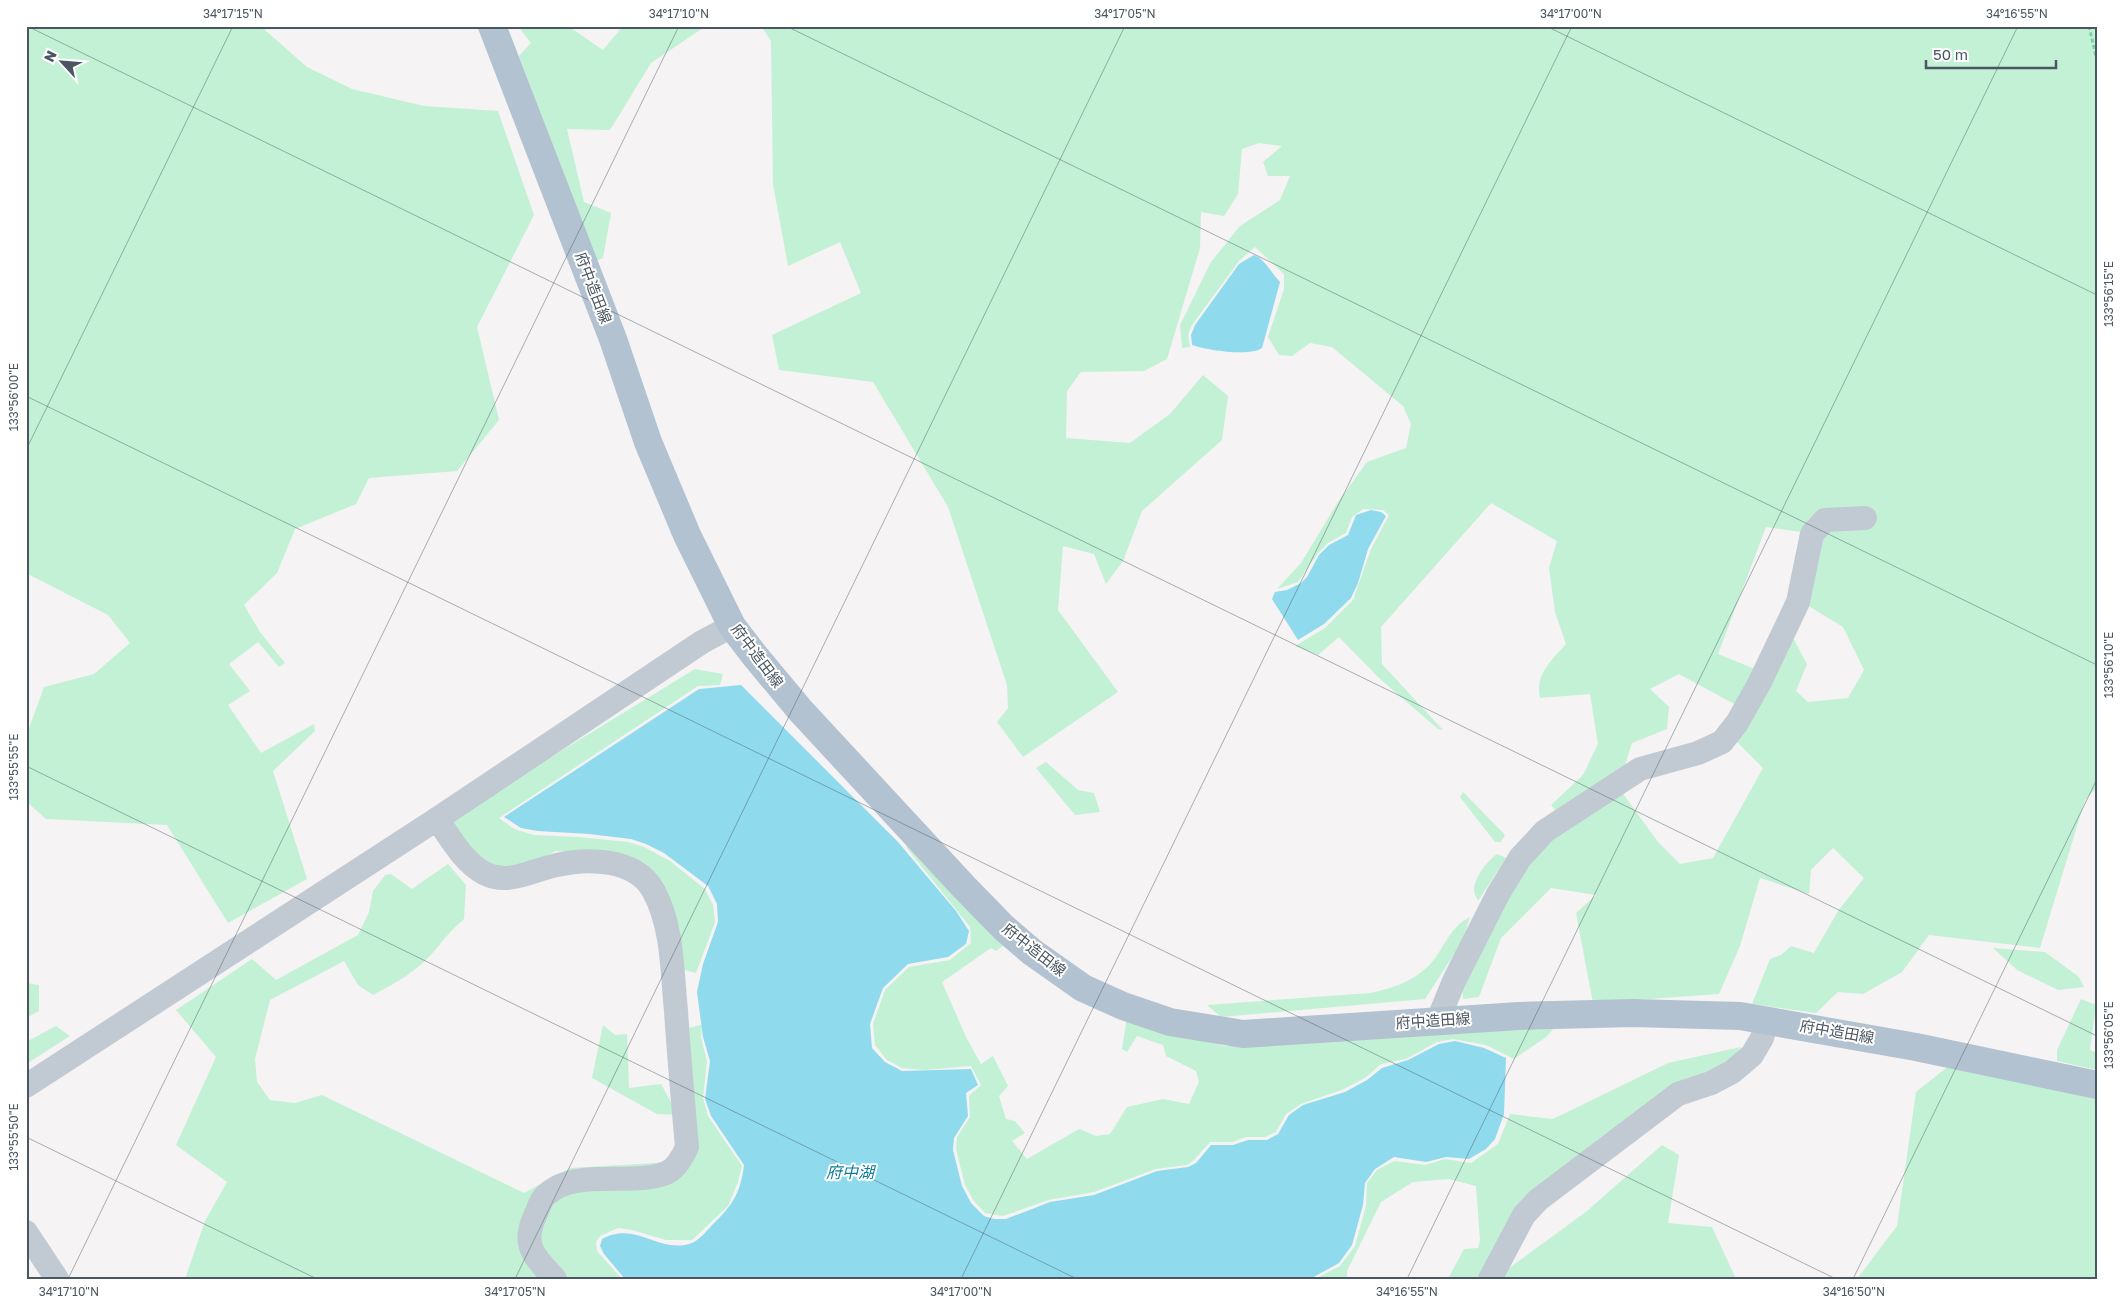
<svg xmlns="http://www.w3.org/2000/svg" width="2123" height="1305" font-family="'Golos Text','Noto Sans JP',sans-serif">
<rect width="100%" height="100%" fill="#f5f3f3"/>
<g fill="#c3f1d5">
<polygon points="26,26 263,26 266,31 307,67 352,89 424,106 498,111 534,215 477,327 499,420 457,471 369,478 356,504 295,529 277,573 244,605 260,632 285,663 279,667 258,642 229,664 250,691 228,705 261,753 314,724 315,731 273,771 307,879 228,923 167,825 46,819 27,802 28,731 44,687 94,674 130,643 108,615 26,573"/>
<polygon points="518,26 568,26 603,50 623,26 706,26 651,63 610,130 567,129 584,202 611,213 603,258 596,261 519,56 531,43"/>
<path d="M761,26h1336v762l-12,12 -45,148 -111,-13 -27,37 -39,22 -25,-2 -22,21 -64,-9 18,-45 11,-4 10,-9 23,7 24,-42 26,-33 -31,-30 -22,22 -2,24 -49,-16 -20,68 -21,48 -126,9 -17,-90 20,-18 -45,-7 -50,50 -22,59 -16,2 -1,-16 64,-119 26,-27 69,-46 37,51 22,22 33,-6 50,-90 -28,-28 57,-104 15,28 -11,27 12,11 40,-4 16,-28 -21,-43 -36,-22 15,-70 -56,-8 -48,127 37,15 -19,36 -57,-31 -29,15 19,18 -2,22 -35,14 -8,25 -67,44 -6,-7 32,-30 15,-31 -8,-50 -50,4c-5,-24 11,-37 26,-54l-11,-32 -6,-44 8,-27 -66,-38 -110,124 1,37 61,66 -5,-1 -59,-51 -40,-41 -21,18 -23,-9 30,-18 28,-28 18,-51 18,-34 -6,-5 -20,-1 -11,8 -6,16 -18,10 -10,10 -20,29 -21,7 24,-26 37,-61 29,-40 39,-14 5,-24 -8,-18 -71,-59 -22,-4 -18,13 -13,-1 -11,-18 16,-48v-15l-29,-27 -16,14 -47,64 -4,9 2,13 -8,1 -2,-23 31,-63 29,-36 40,-26 10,-24h-22l-5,-14 19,-16 -23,-3 -17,6 -4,45 -14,22 -23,-4 -1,36 -33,111 -23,12 -63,1 -14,19 -1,47 64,5 40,-29 33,-39 25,21 -6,44 -80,71 -19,50 -17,23 -12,-30 -31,-8 -5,64 60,82 -95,65 -26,-35 11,-14 -1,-23 -59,-178 -75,-125 -94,-12 -7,-35 89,-42 -21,-51 -52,24 -15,-82 -2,-143z"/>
<polygon points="695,669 723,674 720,685 698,686 499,818 514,829 534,835 579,837 628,842 644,847 670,861 705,889 713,905 715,922 696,973 678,968 667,904 585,853 556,851 510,872 483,866 445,822"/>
<polygon points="1046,762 1078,790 1094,793 1100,812 1075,815 1036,768"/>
<polygon points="1463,792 1505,835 1501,842 1495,842 1460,797"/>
<polygon points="909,844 1007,943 996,951 991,948 942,982 966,1037 981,1064 993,1056 1008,1086 999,1096 1006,1119 1015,1121 1025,1133 1012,1141 1027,1159 1079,1129 1096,1136 1110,1134 1127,1107 1163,1099 1189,1104 1199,1082 1196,1071 1166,1056 1163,1045 1137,1036 1127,1052 1122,1049 1127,1017 1224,1046 1555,1027 1546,1037 1514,1059 1486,1045 1453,1039 1437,1042 1406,1059 1381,1064 1365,1078 1344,1089 1301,1104 1286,1114 1276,1132 1265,1137 1246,1137 1232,1142 1210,1142 1193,1161 1187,1165 1156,1169 1094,1192 1048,1200 1003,1216 985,1213 974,1201 965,1185 956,1149 957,1137 970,1117 969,1096 981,1085 971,1066 925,1070 902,1068 887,1060 875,1045 873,1024 885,990 909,967 950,960 971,943 970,927 906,847"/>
<path d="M1497,854l9,4 -28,43c-1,-3 -4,-7 -4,-11 0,-12 14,-30 23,-36z"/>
<path d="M448,864l18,21 -2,34c-19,15 -30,37 -50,51 -12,10 -27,17 -41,25l-15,-10 -14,-24 -74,39 -15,59 2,23 13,18 25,3 27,-8 202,98 46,-25 85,-5 24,4 3,-138 20,-4 -1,12 6,25 -4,36 5,18 34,50 -4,16 -10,24 -36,34h-26l-34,-10 -14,-2 -18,8 -4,6 1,9 25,28h-437l20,-58 22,-39 -51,-37 40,-88 -40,-47 76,-51 24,21 82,-45 11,-23 4,-21 12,-16 6,-1 21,15z"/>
<path d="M1470,917l-8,25 -37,57 -204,18 -14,-12 163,-12c19,-4 39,-10 54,-23 19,-15 22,-41 46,-53z"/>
<polygon points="1993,948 2045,952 2079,977 2084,987 2058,990 2017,970"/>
<polygon points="26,983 39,985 39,1011 26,1018"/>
<polygon points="2081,999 2096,1005 2090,1050 2097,1053 2097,1070 2057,1061 2057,1050"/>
<polygon points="603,1025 615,1035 627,1034 629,1088 661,1084 678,1115 657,1114 592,1078"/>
<polygon points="56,1026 70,1036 26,1064 26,1042"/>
<polygon points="1741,1047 1729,1062 1673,1086 1506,1231 1478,1279 1448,1279 1464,1249 1478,1248 1480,1240 1476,1186 1449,1179 1413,1182 1381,1202 1347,1271 1347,1279 1315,1279 1340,1266 1355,1246 1366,1206 1367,1183 1377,1170 1394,1161 1425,1165 1445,1159 1471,1163 1498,1144 1510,1114 1553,1119 1668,1063"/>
<polygon points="1950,1065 2097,1096 2097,1279 1857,1279 1897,1226 1916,1092"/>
<polygon points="1662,1145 1679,1155 1668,1223 1712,1227 1736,1279 1498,1279 1500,1275 1587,1211"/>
</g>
<g fill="#90daee">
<path d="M1254,255c11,4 17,18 26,27l-18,66c-12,9 -56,2 -70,-3l-1,-10 4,-10 44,-61z"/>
<polygon points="1371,510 1381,512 1386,516 1368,549 1358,583 1351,598 1324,624 1298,640 1272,599 1275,592 1287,590 1301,583 1307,577 1319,555 1329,545 1348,535 1356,515"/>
<path d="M741,685l157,157 58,69 13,20 -3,13 -18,13 -40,7 -25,24 -13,36 2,24 13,14 17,9 69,-2 7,16 -12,8 2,23 -14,22 -1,12 9,36 9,17 13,13 10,3h12l44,-17 44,-7 63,-24 31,-4 8,-4 15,-18h22l15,-5h19l11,-6 11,-19 14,-10 42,-13 22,-12 15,-12 26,-8 31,-16 16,-3 29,7 22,10 -2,56 -9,25 -9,10 -17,10 -23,-2 -20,5 -32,-5 -19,12 -10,14 -2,22 -11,40 -13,18 -29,16h-685l-21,-25 -4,-8 2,-7c35,-19 57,16 90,4 8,-3 17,-15 23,-21 19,-18 26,-32 29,-57l-33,-49 -6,-17 5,-38 -7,-24 -6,-45 6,-28 15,-42 -1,-18 -9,-18 -44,-33 -18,-9 -15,-5 -42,-5 -51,-3 -17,-3 -17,-11 195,-128z"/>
</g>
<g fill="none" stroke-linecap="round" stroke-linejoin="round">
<polyline stroke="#7ad0a6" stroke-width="3" stroke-dasharray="4 2.5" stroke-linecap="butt" points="2089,26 2097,61"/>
<g stroke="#c1cad2" stroke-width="24">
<path d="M437,819c13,18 26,43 47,54 25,13 48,-3 73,-8 30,-7 78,-7 96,25 20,35 19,82 23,121 3,46 7,91 11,136 -4,9 -11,22 -21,26 -35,14 -93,-6 -121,23 -5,5 -7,14 -10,20 -14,30 0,41 20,63"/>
<polyline points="1438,1020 1454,981 1498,894 1520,858 1545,831 1640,769 1698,753 1722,742 1737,723 1760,682 1798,602 1812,534 1825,520 1865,518"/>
<polyline points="26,1086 437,819 702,642 732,626"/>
<polyline points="26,1232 57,1279"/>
<polyline points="1490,1279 1524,1215 1538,1200 1678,1094 1711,1083 1732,1072 1752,1055 1762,1038 1767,1020"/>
</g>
<polyline stroke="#b3c2d1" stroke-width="28" points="492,26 613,339 648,442 687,535 732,626 755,656 800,710 964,887 1004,928 1032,952 1083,988 1123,1006 1170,1022 1243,1034 1519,1016 1633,1013 1740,1016 1916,1047 2097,1085"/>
</g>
<path fill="none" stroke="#4a5661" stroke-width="1" stroke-opacity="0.45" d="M27,26l2070,1010M786,26l1311,639M1546,26l551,269M26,396l1810,883M26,450l207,-424M26,766l1051,513M26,1137l291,142M68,1279l611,-1253M515,1279l610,-1253M961,1279l611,-1253M1407,1279l611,-1253M1853,1279l244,-500"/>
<g text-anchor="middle" stroke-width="4" stroke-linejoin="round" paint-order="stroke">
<g font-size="15" fill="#4a5661" stroke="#fff">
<text transform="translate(593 288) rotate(69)" y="5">府中造田線</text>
<text transform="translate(757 656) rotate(53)" y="5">府中造田線</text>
<text transform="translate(1034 950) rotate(38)" y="5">府中造田線</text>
<text transform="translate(1433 1021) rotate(-4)" y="5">府中造田線</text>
<text transform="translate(1837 1032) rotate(10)" y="5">府中造田線</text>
</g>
<g font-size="16" font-style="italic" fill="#0c7c9b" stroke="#fff">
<text x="850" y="1178">府中湖</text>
</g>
</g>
<rect width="2123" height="1305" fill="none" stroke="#ffffff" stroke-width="55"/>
<g transform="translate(62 62) rotate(296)" stroke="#ffffff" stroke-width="4" paint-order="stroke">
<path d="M0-4L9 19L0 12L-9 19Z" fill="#4a5661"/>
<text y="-8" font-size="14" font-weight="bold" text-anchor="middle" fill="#4a5661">N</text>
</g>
<path d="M1926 60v8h130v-8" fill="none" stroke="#4a5661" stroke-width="2.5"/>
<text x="1933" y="60" font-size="15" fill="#4a5661" stroke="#ffffff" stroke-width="4" paint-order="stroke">50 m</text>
<rect x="28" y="28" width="2068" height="1250" fill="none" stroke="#4a5661" stroke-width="2"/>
<g font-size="12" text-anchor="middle" fill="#4a5661">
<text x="233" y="18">34°17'15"N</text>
<text x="679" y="18">34°17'10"N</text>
<text x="1125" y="18">34°17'05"N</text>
<text x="1571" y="18">34°17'00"N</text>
<text x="2017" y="18">34°16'55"N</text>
<text transform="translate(2109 294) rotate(-90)" y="4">133°56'15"E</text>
<text transform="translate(14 397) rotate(-90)" y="4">133°56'00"E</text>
<text transform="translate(2109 665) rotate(-90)" y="4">133°56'10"E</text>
<text transform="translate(14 767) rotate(-90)" y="4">133°55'55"E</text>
<text transform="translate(2109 1035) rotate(-90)" y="4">133°56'05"E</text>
<text transform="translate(14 1137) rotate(-90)" y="4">133°55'50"E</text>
<text x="69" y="1296">34°17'10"N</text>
<text x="515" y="1296">34°17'05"N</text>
<text x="961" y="1296">34°17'00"N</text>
<text x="1407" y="1296">34°16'55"N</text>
<text x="1854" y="1296">34°16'50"N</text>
</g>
</svg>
